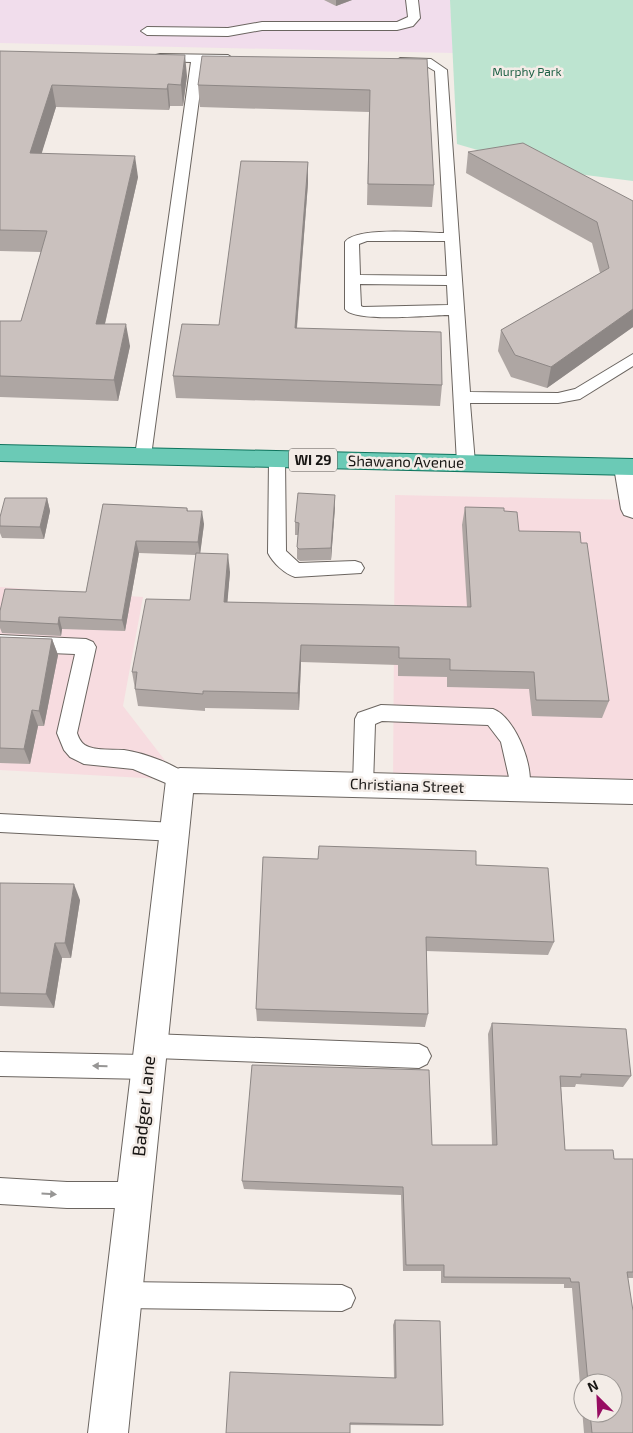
<svg xmlns="http://www.w3.org/2000/svg" width="633" height="1433" font-family="'Exo 2',sans-serif">
<rect width="100%" height="100%" fill="#f3ece7"/>
<g fill="#f7dce0">
<polygon points="395,495 633,500 633,792 393,785"/>
<polygon points="0,587 143,597 123,706 180,780 0,770"/>
</g>
<polygon fill="#f1ddec" points="0,0 450,0 453,53 0,43"/>
<polygon fill="#bde4d0" points="450,0 633,0 633,181 546,170 457,144"/>
<g fill="none" stroke-linecap="round" stroke-linejoin="round">
<defs>
<g id="service">
<polygon points="406,0 418,0 420,18 413,26 397,30 262,30 228,36 147,35 141,31 147,27 228,28 262,22 397,22 408,17"/>
<polygon points="160,54 228,55 234,59 228,63 204,62 151,456 149,460 137,460 135,456 191,62 156,61 154,58 156,55"/>
<path d="M400,58l31,1 16,11 23,322 88,1 17,-4 58,-35v12l-53,33 -22,4h-88l5,60 -3,4 -6,2 -6,-2 -3,-4 -8,-148c-18,0 -95,8 -104,-6v-67c11,-16 79,-9 99,-9l-9,-162 -7,-4 -32,-2 -2,-3zM367,241h78l2,35 -87,-1 -1,-31zM360,284l87,1 1,20 -85,2 -2,-1z"/>
<path d="M277,453l6,2 2,4 1,92 13,12 56,-2 6,2 3,5 -3,5 -66,4c-10,-3 -22,-14 -27,-24l1,-94 2,-4z"/>
<path d="M0,635l86,4 7,3 3,5 -19,86c2,6 5,12 12,14 11,4 24,2 35,3 16,2 60,16 66,30l-3,6 -7,3 -47,-20 -49,-5 -14,-7 -6,-7 -7,-17 18,-79 -75,-3z"/>
<path d="M381,705l112,4c23,8 45,65 34,86l-7,3 -7,-3 -12,-53 -13,-17 -106,-4 -7,3 -2,61 -3,6 -7,3 -7,-3 -3,-6 2,-66 3,-6z"/>
<polygon points="0,814 175,823 183,825 186,832 183,839 175,841 0,832"/>
<polygon points="151,1034 419,1044 427,1048 431,1056 427,1064 419,1068 155,1058 160,1067 157,1076 148,1079 0,1076 0,1052 144,1055 139,1046 143,1038"/>
<polygon points="0,1178 67,1182 134,1182 143,1186 147,1195 143,1204 134,1208 67,1208 0,1204"/>
<polygon points="123,1282 342,1285 351,1289 355,1298 351,1307 342,1311 123,1308 114,1304 110,1295 114,1286"/>
</g>
<g id="minor">
<polygon points="626,459 633,461 633,518 624,515 621,509 614,467 618,461"/>
<polygon points="180,768 633,780 633,804 193,793 128,1433 88,1433 166,780 170,771"/>
</g>
<polygon id="primary" points="0,445 633,459 633,475 0,461"/>
</defs>
<use href="#service" stroke="#6b6560" stroke-width="2"/>
<use href="#minor" stroke="#6b6560" stroke-width="2"/>
<use href="#primary" stroke="#0e745d" stroke-width="2"/>
<use href="#service" fill="#fff" fill-rule="evenodd"/>
<use href="#minor" fill="#fff" fill-rule="evenodd"/>
<use href="#primary" fill="#6bcab6" fill-rule="evenodd"/>
</g>
<g fill="#aea6a3" fill-rule="evenodd">
<polygon points="324,0 352,0 336,6"/>
<polygon points="0,51 187,76 183,106 170,106 169,110 56,107 41,154 138,177 105,324 130,346 118,401 0,397 0,321 21,321 41,252 0,251"/>
<polygon points="427,59 434,185 432,207 367,205 369,112 200,107 198,85"/>
<polygon points="468,152 633,201 633,327 547,388 511,377 498,351 501,330 600,273 592,243 466,173"/>
<polygon points="308,162 308,183 297,328 442,385 440,406 176,398 173,376 219,325"/>
<polygon points="47,498 50,511 44,539 2,538 0,533 0,517"/>
<polygon points="103,504 187,508 188,511 204,524 200,553 230,572 227,602 467,607 462,525 465,507 504,511 519,531 581,543 609,701 602,718 532,716 529,689 447,687 447,677 398,676 398,665 301,662 299,710 205,708 205,711 138,706 132,672 190,600 196,555 139,553 125,631 62,629 61,636 2,633 0,628 0,611 86,592"/>
<polygon points="335,507 331,560 300,561 297,559 297,547 298,535 295,535 295,522"/>
<polygon points="0,637 52,639 58,655 44,726 38,726 30,764 0,763"/>
<polygon points="476,865 554,942 548,955 426,951 428,1014 425,1027 257,1021 256,1009"/>
<polygon points="0,883 80,900 71,958 62,958 54,1008 0,1006"/>
<path d="M492,1023l139,53 -8,11 -47,-3 -1,3h-14l4,63 49,9h19v119h-5l5,155h-49l-12,-145h-8v-4l-123,-1v-12h-38l-2,-76 -157,-6 -2,-8 190,-36h60l-4,-111zM583,1383h30v30h-30z"/>
<polygon points="395,1320 443,1425 440,1426 350,1425 226,1433 394,1378 393,1325"/>
</g>
<g fill="#8d8785">
<polygon points="336,0 352,0 336,6"/>
<polygon points="185,55 187,76 183,106 181,85"/>
<polygon points="168,84 170,106 169,110 167,89"/>
<polygon points="52,85 56,107 35,175 30,153"/>
<polygon points="135,156 138,177 100,345 96,324"/>
<polygon points="308,162 308,183 295,349 295,328"/>
<polygon points="633,309 633,327 547,388 551,367"/>
<polygon points="126,324 130,346 118,401 114,380"/>
<polygon points="335,495 335,507 331,560 331,548"/>
<polygon points="47,498 50,511 44,539 40,527"/>
<polygon points="202,511 204,524 200,555 198,542"/>
<polygon points="136,541 139,553 125,631 122,620"/>
<polygon points="228,554 230,572 226,619 224,602"/>
<polygon points="59,617 62,629 61,636 58,624"/>
<polygon points="52,639 58,655 44,726 39,711"/>
<polygon points="301,645 301,662 299,710 298,693"/>
<polygon points="32,710 38,726 30,764 24,749"/>
<polygon points="74,884 80,900 71,958 65,943"/>
<polygon points="55,943 62,958 54,1008 46,994"/>
</g>
<g fill="#cac1be" stroke="#8d8785">
<polygon points="0,51 185,55 181,85 168,84 167,89 52,85 30,153 135,156 96,324 126,324 114,380 0,376 0,321 21,321 47,231 0,230"/>
<polygon points="202,56 427,59 434,185 368,184 370,90 198,85"/>
<polygon points="523,143 633,201 633,309 551,367 515,355 501,330 609,268 597,222 468,152"/>
<polygon points="241,161 308,162 295,328 441,332 442,385 173,376 182,324 219,325"/>
<polygon points="298,493 335,495 331,548 299,549 297,547 299,523 295,522"/>
<polygon points="5,498 47,498 40,527 0,526 0,517"/>
<polygon points="103,504 187,508 187,511 202,511 198,542 136,541 122,620 59,617 58,624 0,621 0,611 5,589 86,592"/>
<polygon points="465,507 504,508 504,511 517,512 519,531 580,532 581,543 587,543 609,701 536,700 534,672 450,670 450,659 399,658 399,647 301,645 298,693 203,691 203,694 135,689 137,672 132,672 146,599 190,600 196,553 228,554 224,602 471,607"/>
<polygon points="0,637 52,639 39,711 32,710 24,749 0,748"/>
<polygon points="319,846 476,851 476,865 548,868 554,942 426,937 428,1014 256,1009 263,857 318,859"/>
<polygon points="0,883 74,884 65,943 55,943 46,994 0,993"/>
<polygon points="492,1023 626,1029 631,1076 581,1074 581,1077 560,1076 565,1150 613,1150 614,1159 633,1159 633,1272 627,1272 633,1311 633,1433 592,1433 590,1413 613,1413 613,1383 588,1383 579,1282 571,1282 570,1278 444,1277 444,1265 406,1265 403,1187 242,1181 252,1065 429,1070 432,1145 497,1145"/>
<polygon points="395,1320 440,1321 443,1425 350,1423 350,1433 226,1433 230,1372 396,1378"/>
</g>
<defs><path id="oneway-solid" d="M-6-.8H1V-3.2L6.5 0L1 3.2V.8H-6Z" transform="scale(1.25)"/></defs>
<g fill="#979695">
<use href="#oneway-solid" transform="translate(100 1066) rotate(-179)"/>
<use href="#oneway-solid" transform="translate(49 1194) rotate(4)"/>
</g>
<g text-anchor="middle" stroke-width="5" stroke-linejoin="round" paint-order="stroke">
<g font-size="12" fill="#1e6045" stroke="#f3ece7">
<text x="527" y="76">Murphy Park</text>
</g>
<rect fill="#f3ece7" stroke="#5a5653" stroke-width="1" x="289" y="448.5" width="48" height="23" rx="4"/>
<g font-size="14" font-weight="bold" fill="#181614">
<text x="313" y="465">WI 29</text>
</g>
<g font-size="15" fill="#181614" stroke="#f3ece7">
<text transform="translate(406 462) rotate(1)" y="5">Shawano Avenue</text>
<text transform="translate(407 786) rotate(2)" y="5">Christiana Street</text>
</g>
<g font-size="18" fill="#181614" stroke="#f3ece7">
<text transform="translate(144 1106) rotate(-84)" y="6">Badger Lane</text>
</g>
</g>
<g transform="translate(598 1398) rotate(336)"><circle r="24" fill="#f3ece7" stroke="#9b9693"/>
<path d="M0-4L9 19L0 12L-9 19Z" fill="#970d62"/>
<text y="-8" font-size="14" font-weight="bold" text-anchor="middle" fill="#181614">N</text>
</g>
</svg>
